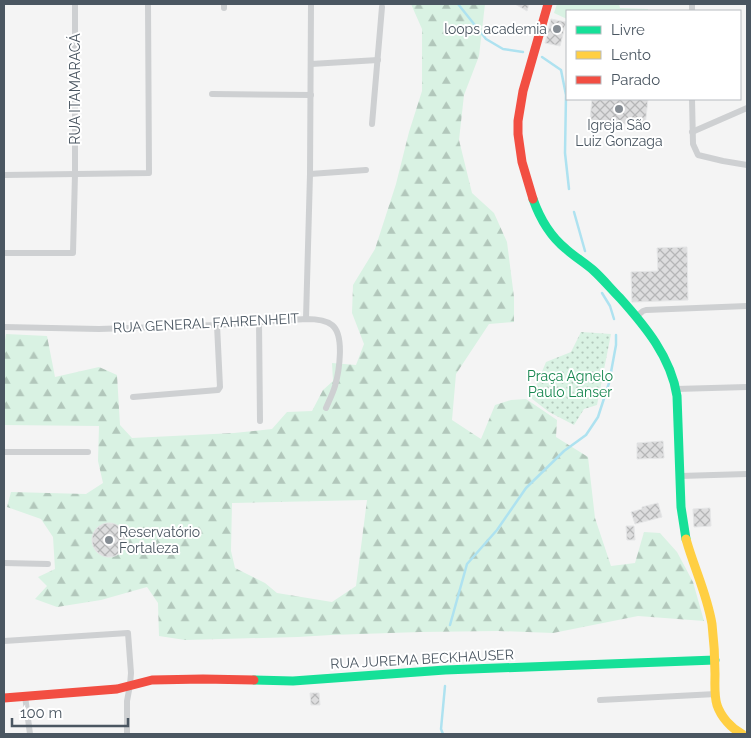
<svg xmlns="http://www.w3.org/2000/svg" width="751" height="738" font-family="Raleway,sans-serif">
<defs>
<pattern id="grass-dots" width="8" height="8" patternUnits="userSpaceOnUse" patternTransform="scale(1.25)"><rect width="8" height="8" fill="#d9f2e3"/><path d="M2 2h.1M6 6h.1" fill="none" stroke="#b2c7bb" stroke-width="1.8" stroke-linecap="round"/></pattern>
<pattern id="forest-firs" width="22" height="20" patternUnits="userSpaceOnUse" patternTransform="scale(1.25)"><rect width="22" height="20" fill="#d9f2e3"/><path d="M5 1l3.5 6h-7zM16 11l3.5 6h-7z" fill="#b2c7bb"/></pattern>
<pattern id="building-cross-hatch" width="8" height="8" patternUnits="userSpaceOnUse" patternTransform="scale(1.25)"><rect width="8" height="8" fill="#ddddde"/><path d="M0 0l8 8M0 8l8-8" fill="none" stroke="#b5b6b7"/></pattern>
</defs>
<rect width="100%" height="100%" fill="#f4f4f4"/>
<polygon fill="url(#grass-dots)" points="581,332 611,334 597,405 584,409 574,425 549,412 531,398 546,362 571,352"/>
<path fill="url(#forest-firs)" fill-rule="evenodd" d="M411,4h74l-6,52 -15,39 -5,45 13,53 22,20 13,29 7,55v25l-25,2 -33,50 -4,46 29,19 14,-34 16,-5 15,-1 31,21 -1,17 32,20 7,61 16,48 24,-3 9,-31 16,1 17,19 16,30 11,39 -66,-5 -85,17 -55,-2 -78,1 -89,3 -33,2 -113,3 -26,-4 -1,-33 -11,-16 -46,13 -44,7 -22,-8 12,-13 -9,-9 17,-8 -2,-32 -12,-18 -34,-12 4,-15 75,2 17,-11 -5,-22 1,-35 -95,-1v-79l2,-12 41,2 8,41 44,-10 18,8 3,50 12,13 102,-5 38,-4 15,-17 25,-1 11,-21 10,-9 -1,-18 24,2 8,-21 -12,-31 1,-28 22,-36 21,-65 13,-52 13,-41v-62zM367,500l-11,86 -24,16 -55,-9 -12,-10 -30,-15 -4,-17 1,-48z"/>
<polygon fill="#d9f2e3" points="557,4 619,4 620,8 648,9 648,11 567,11 567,19 554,13"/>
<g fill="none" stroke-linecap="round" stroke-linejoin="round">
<g stroke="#aee2f0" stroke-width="2.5">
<polyline points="458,4 486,39 503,49 523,52"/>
<polyline points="542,57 561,70 566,95 565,153 569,189"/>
<polyline points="574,212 585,251"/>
<polyline points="602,293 610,306 614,319"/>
<polyline points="450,625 467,564 497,530 526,488 564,451 586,435 598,417 609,383 616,345 616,335"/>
<polyline points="443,734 441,729 445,686"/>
</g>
</g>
<g fill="url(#building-cross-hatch)" stroke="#e5e6e7">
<polygon points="515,4 529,4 527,11"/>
<polygon points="551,19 566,22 560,46 545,43"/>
<polygon points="592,99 648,99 645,126 590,120"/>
<polygon points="687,247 688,300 632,302 631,272 658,271 657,248"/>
<polygon points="663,441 664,458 637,459 637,443"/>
<polygon points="658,503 662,517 635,524 631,512 642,509 642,507"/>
<polygon points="710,508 711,526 694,527 693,509"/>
<circle cx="109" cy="540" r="17"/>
<polygon points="626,526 634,526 635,540 627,540"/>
<polygon points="310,693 319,693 320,705 311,705"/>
</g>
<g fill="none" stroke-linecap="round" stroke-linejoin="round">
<g stroke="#ced0d2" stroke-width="6">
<polyline points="224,4 224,8"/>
<polyline points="692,11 692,4"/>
<polyline points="311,64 378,60"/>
<polyline points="212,94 311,95"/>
<polyline points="692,99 693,144 698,155 723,161 747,165"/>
<polyline points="372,124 382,7"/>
<polyline points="692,132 747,108"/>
<polyline points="310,174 366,170"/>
<polyline points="4,175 149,173 148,4"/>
<polyline points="4,253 73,253 75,174 75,4"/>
<polyline points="637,316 643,311 646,310 747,306"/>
<polyline points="306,319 310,174 311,4"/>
<polyline points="259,322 260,421"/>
<path d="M4,327l95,2 118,-4 89,-6c8,0 20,1 26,6 13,10 7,47 3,61 -2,7 -6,15 -9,22"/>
<polyline points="676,389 747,387"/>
<polyline points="133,397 218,390 220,387 217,325"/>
<polyline points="4,452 88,452"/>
<polyline points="680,476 747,474"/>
<polyline points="4,563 48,564"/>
<polyline points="4,641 128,633 131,673 130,685 127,701 127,734"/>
<polyline points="25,696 30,734"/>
<polyline points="600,700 716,694"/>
</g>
<g stroke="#16e098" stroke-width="9">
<path d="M533,199c7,20 17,37 33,50 9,8 19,14 27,21 10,9 18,19 27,28 25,28 51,59 57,98l4,111 5,32"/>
<polyline points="254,680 293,681 445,670 715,660"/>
</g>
<path stroke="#ffcf43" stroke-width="9" d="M686,539c8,29 21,55 26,85 2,17 3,34 3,50 0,10 -1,21 2,31 4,12 14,23 25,29"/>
<g stroke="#f24e42" stroke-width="9">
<polyline points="533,199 522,162 518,134 518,121 523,91 548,4"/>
<polyline points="4,698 117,689 152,680 203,679 254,680"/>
</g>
</g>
<g fill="#868d94" stroke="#fff" stroke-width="2">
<circle cx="557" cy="29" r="5"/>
<circle cx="619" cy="109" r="5"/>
<circle cx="109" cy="540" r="5"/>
</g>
<g text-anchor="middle" stroke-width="4" stroke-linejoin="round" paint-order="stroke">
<g font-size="14" fill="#4a5661" stroke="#fff" text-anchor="end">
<text x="547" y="34">loops academia</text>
<text x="619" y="130" text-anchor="middle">Igreja São<tspan x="619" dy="16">Luiz Gonzaga</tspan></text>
<text x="119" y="537" text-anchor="start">Reservatório<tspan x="119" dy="16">Fortaleza</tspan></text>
</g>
<g font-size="14" fill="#4a5661" stroke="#fff">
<text transform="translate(75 89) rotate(-90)" y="5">RUA ITAMARACÁ</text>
<text transform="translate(206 323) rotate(-3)" y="5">RUA GENERAL FAHRENHEIT</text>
<text transform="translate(422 659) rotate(-3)" y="5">RUA JUREMA BECKHAUSER</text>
</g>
<g font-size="14" fill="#17864f" stroke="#fff">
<text x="570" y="381">Praça Agnelo<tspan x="570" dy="16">Paulo Lanser</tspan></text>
</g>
</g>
<rect width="751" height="738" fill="none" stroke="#4a5661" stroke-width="10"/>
<rect x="566" y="10" width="175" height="90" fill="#ffffff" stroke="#b7bbc0"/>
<rect x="576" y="26" width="25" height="8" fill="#16e098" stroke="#b7bbc0"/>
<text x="611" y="35" font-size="15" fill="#4a5661">Livre</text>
<rect x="576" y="51" width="25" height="8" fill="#ffcf43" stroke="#b7bbc0"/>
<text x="611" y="60" font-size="15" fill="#4a5661">Lento</text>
<rect x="576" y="76" width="25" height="8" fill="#f24e42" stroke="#b7bbc0"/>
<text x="611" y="85" font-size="15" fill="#4a5661">Parado</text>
<path d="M12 718v8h116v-8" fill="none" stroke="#4a5661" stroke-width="2.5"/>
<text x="20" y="718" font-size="15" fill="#4a5661" stroke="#ffffff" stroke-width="4" paint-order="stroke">100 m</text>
</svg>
